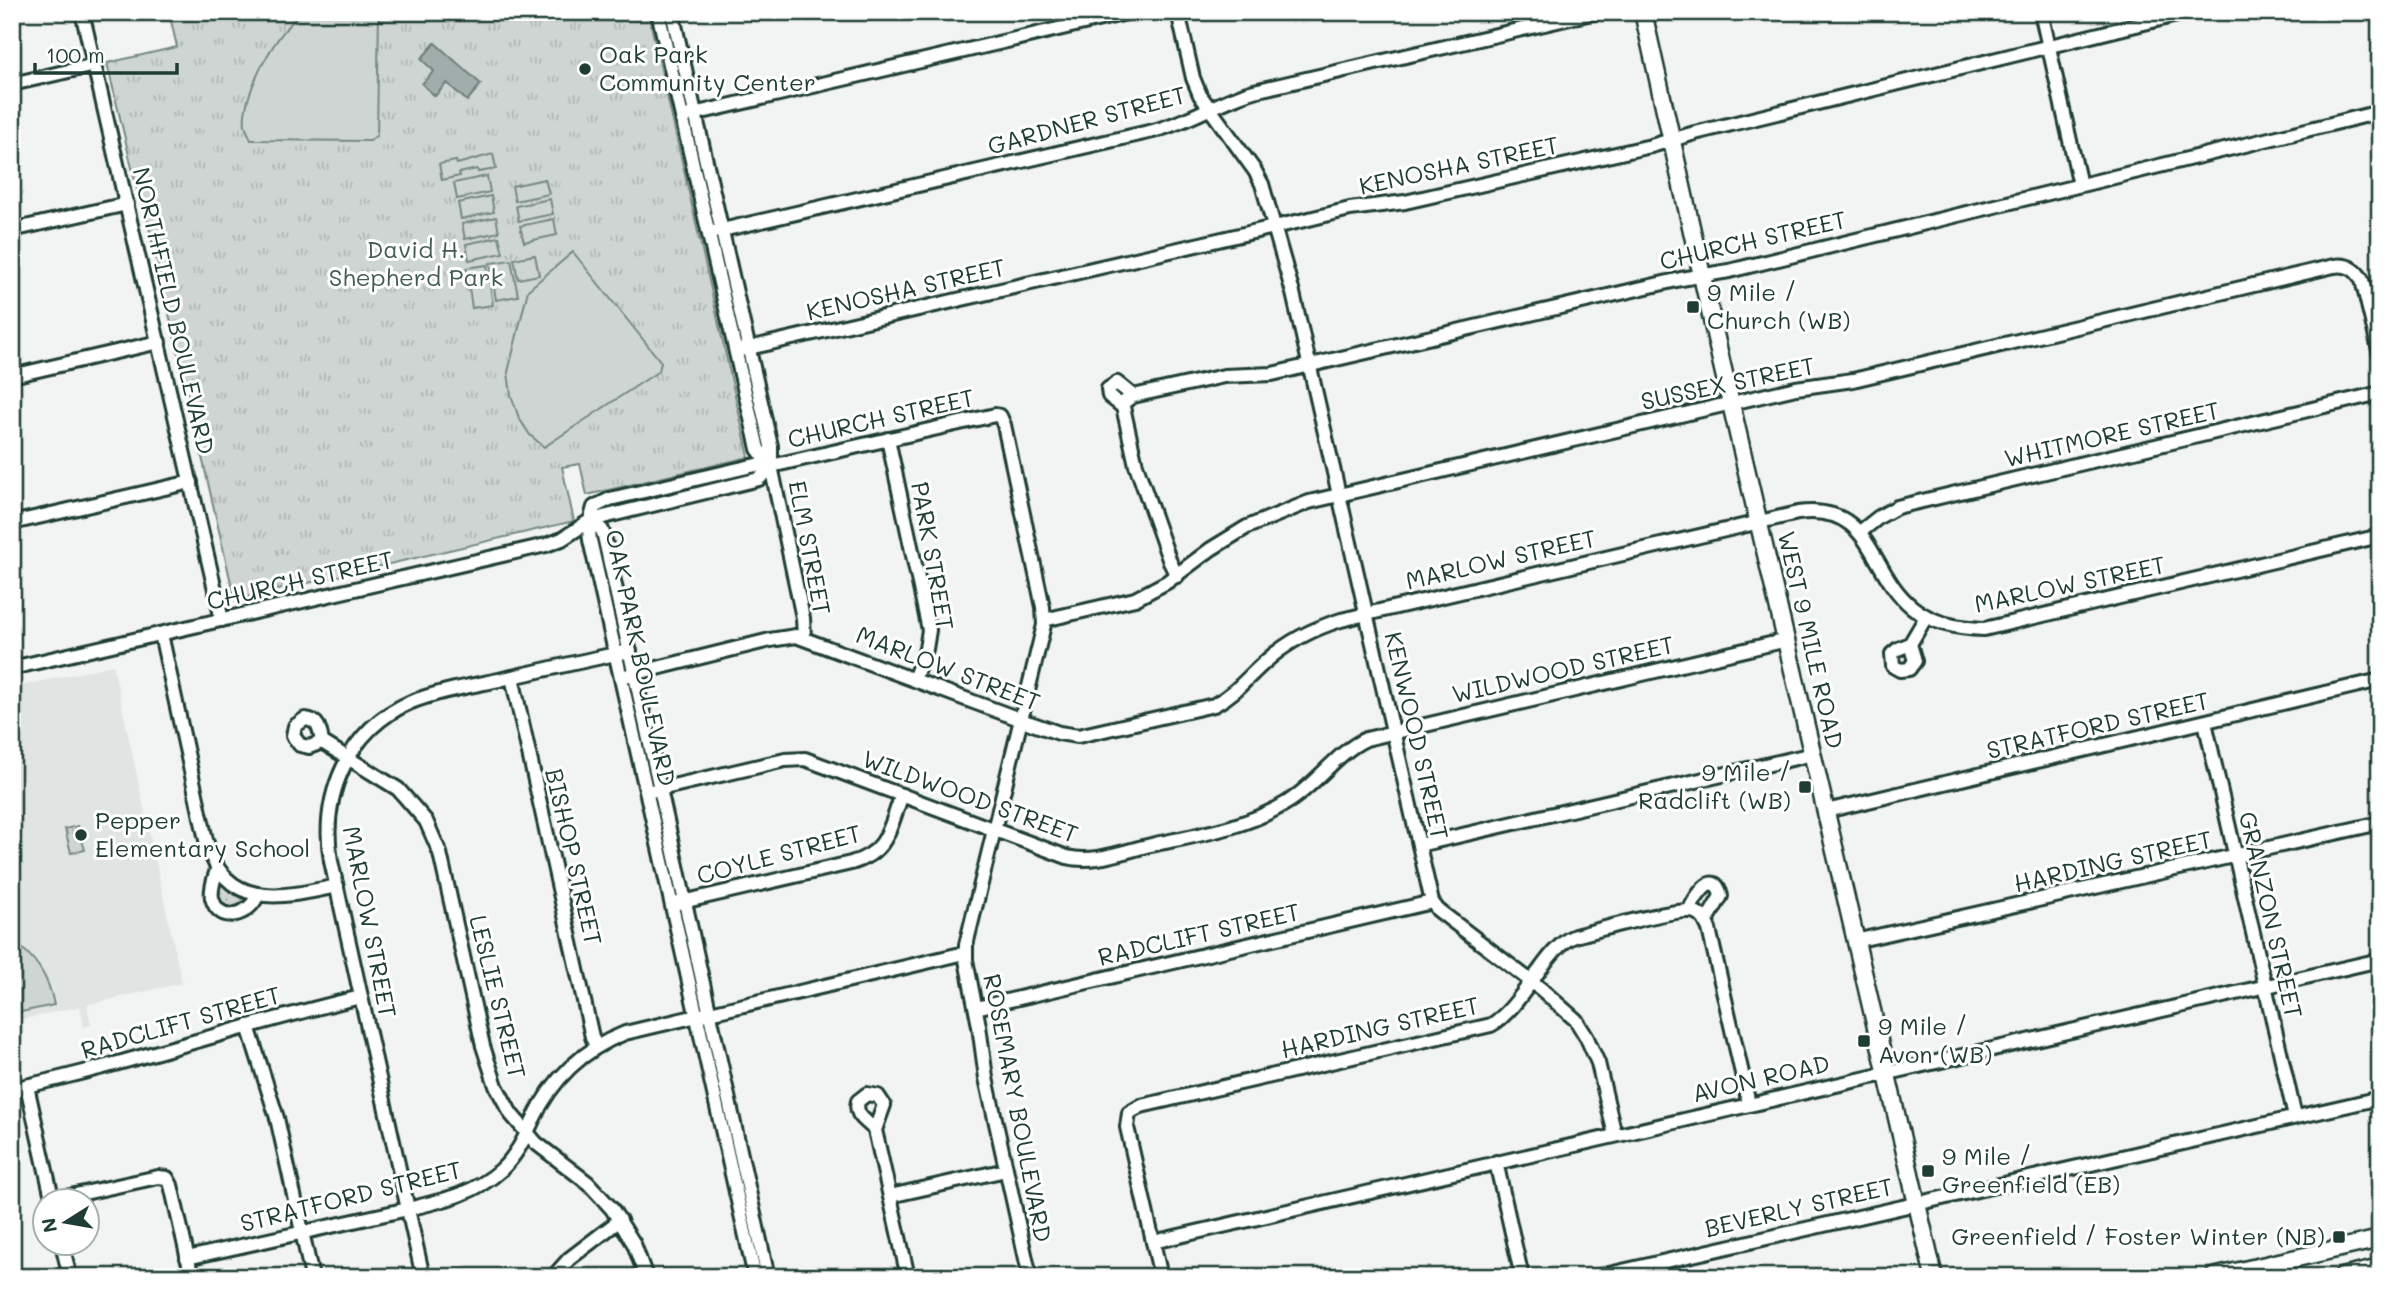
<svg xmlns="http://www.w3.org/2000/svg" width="2392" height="1289" font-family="Mali,sans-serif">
<defs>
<pattern id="grass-dots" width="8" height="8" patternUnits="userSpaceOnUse" patternTransform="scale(1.75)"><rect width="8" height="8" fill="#ced5d3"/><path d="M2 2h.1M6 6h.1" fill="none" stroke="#b0b8b6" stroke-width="1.8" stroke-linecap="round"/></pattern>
<pattern id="park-tufts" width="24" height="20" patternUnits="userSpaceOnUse" patternTransform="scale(1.75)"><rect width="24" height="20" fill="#ced5d3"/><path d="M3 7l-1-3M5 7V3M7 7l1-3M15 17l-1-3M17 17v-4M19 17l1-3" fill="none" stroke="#b0b8b6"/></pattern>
</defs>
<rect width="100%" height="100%" fill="#f2f3f3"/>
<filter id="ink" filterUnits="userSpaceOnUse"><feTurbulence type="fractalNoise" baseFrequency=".0143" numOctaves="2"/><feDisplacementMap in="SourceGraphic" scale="14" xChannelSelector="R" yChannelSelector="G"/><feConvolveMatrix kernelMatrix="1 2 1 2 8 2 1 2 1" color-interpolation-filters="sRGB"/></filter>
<g filter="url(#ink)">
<polygon fill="#e0e4e3" points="113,665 182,983 87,1005 91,1025 84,1027 80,1006 12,1022 12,688"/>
<polygon fill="url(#grass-dots)" stroke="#768984" stroke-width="2" points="222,885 243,896 247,902 236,910 227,908 217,897 218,887"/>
<g fill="url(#park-tufts)" stroke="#768984" stroke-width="2">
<polygon points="169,12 648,12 749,457 587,495 580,464 562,467 574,521 235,600 146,214 137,189 107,63 177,47"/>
<polygon points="78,826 85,850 71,853 65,829"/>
</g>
<g fill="#ced5d3" stroke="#768984" stroke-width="2">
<path d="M305,12h74l-2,123 -7,6 -119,-1c-2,-5 -5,-11 -6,-15 -4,-30 34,-100 60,-113z"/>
<polygon points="493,154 496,169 478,172 477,169 459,173 460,176 442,180 439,164 456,161 457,164"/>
<polygon points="487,176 490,192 457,199 454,183"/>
<polygon points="545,179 549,194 515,201 512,186"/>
<polygon points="491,196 494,212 461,219 458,203"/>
<polygon points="550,199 553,214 519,221 516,206"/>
<polygon points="496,217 499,232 465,239 462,224"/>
<polygon points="554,219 557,235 524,242 520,226"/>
<polygon points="499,237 503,253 469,260 466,244"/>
<polygon points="573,252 661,362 659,371 544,447 530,435 519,418 511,395 508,372 528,290"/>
<polygon points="535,255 539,275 518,279 514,259"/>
<polygon points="511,260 518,296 496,300 490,263"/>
<polygon points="487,265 493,305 472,308 466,268"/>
<path d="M12,941c24,15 37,37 42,64l-42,9z"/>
</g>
<polygon fill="#a1adaa" stroke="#6d807b" stroke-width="2" points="435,43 481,84 467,101 447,83 435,96 422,84 434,71 421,59"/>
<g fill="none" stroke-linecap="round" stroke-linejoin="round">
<defs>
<g id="minor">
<polyline points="82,12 222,620"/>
<polyline points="658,12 758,449 771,466"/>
<polyline points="672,12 771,446 771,466 803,618 804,637"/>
<polyline points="1178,12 1193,78 1200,95 1255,171 1262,184 1293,293 1432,902 1438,910 1541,989 1576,1020 1587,1038 1598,1063 1615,1135"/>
<polyline points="2041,12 2080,185"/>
<polyline points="12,84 95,65"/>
<polyline points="689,115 1131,12"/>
<polyline points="12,230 127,204"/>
<path d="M709,233l444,-102c36,-9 66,-30 101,-40l342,-79"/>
<polyline points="736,351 1309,219 1350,209 1405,202 1651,146 1695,133 2189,12"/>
<polyline points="12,376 159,342"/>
<polyline points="1123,407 1109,396 1108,389 1117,383 1133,396"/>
<polyline points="888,439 929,630 926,649 914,679"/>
<polyline points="591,520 602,530 604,536 768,1277"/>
<polyline points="12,523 191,482"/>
<polyline points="1860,532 1879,517 1897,507 2380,393"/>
<polyline points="1177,576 1170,562 1136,465 1123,407 1124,402 1133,396 1224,376 1272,374 1681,279 1729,271 2380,112"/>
<path d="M1044,620l91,-21 32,-17 44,-33 36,-22 62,-25 487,-114 57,-8 481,-114c14,-2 22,3 28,14l18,74"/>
<path d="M161,634l45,206c19,71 75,58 131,46"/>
<polyline points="1910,644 1915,661 1909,669 1900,670 1893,666 1892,654 1898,649 1910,644 1926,617"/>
<polyline points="12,668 546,545 562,539 591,520 759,479 771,466"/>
<polyline points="512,677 592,1037 596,1047"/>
<path d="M621,677l149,-37 26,-4 234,87 29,10 19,3 136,-31c21,-11 34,-28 51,-43 22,-20 47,-33 76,-42l457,-107c75,-10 70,58 114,94 21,17 45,21 72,22l396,-93"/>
<polyline points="2205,722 2295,1117"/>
<path d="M322,742l-13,5 -9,-2 -7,-9 2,-10 10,-7c14,1 15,11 17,23l76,47 28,32 14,32 43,193 13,40 15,28 25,29 52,40 24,26 22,35 12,33"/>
<path d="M647,792l138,-32 20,-1 262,98c27,7 57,-6 84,-12 46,-10 96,-17 137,-43 28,-17 49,-50 78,-63l421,-99"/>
<polyline points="1826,811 2380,680"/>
<polyline points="1419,845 1813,754"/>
<path d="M217,869c-2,9 -7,19 -5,29 7,27 38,18 46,-4"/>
<path d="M678,903l173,-40c38,-11 38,-35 51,-68"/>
<path d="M1689,911c5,-11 25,-46 32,-15l-15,26"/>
<polyline points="1855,941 2380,823"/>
<polyline points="976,1008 1432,902"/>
<polyline points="248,1026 277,1118 312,1277"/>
<polyline points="27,1086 53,1202"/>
<path d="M12,1089c118,-25 232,-65 349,-92"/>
<path d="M875,1130c-9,-10 -21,-14 -17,-29l9,-7 11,2 6,9 -9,25 33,147"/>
<polyline points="1496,1162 1522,1277"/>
<polyline points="890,1196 1006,1170"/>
<polyline points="52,1200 158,1177 167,1178 171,1185 192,1277"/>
<polyline points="1153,1242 2380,960"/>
<polyline points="62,1244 70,1277"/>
<path d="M187,1258l221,-49c33,-8 67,-15 93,-39 16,-15 23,-31 32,-50 19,-41 49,-70 92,-87l340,-80"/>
<path d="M423,1277l-92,-416c-11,-65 17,-132 80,-159 28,-11 59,-16 88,-22 44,-10 87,-20 131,-29"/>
<polyline points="553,1277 569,1259 620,1220"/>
<path d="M755,1277l-165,-737c-2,-12 1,-22 4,-33l16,-8 146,-34 15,1 224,-51 5,1 4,9 39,182 1,18 -78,320v15l13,66 7,52 44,199"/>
<path d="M1161,1277l-34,-150 2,-14 12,-7 350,-81c32,-18 56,-80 84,-89 21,-5 105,-30 120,-24 8,3 11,10 14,17l40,175"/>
<polyline points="1596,1277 2380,1098"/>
</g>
<g id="major">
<polyline points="1643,12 1722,365 1934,1277"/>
<polyline points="2213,1277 2380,1239"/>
<polyline points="2342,1277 2380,1268"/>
</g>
</defs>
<use href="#minor" stroke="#1f3d34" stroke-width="18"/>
<use href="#major" stroke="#1f3d34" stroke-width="21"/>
<use href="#minor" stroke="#fff" stroke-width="12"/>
<use href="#major" stroke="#fff" stroke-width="16"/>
</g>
</g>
<g fill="#1f3d34" stroke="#fff" stroke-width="2.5">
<circle cx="585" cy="69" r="7"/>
<rect x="1686" y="300" width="14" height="14" rx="3.5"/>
<rect x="1798" y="780" width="14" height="14" rx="3.5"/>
<circle cx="81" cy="835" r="7"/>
<rect x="1857" y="1034" width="14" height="14" rx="3.5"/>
<rect x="1921" y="1164" width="14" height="14" rx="3.5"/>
<rect x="2332" y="1230" width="14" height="14" rx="3.5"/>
</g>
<g text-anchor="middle" stroke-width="6" stroke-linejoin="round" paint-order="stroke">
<g font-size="24" fill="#1f3d34" stroke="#fff" text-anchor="start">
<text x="599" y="63">Oak Park<tspan x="599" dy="28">Community Center</tspan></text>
<text x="1707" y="301">9 Mile /<tspan x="1707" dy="28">Church (WB)</tspan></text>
<text x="1791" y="781" text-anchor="end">9 Mile /<tspan x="1791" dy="28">Radclift (WB)</tspan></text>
<text x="95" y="829">Pepper<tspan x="95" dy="28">Elementary School</tspan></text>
<text x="1878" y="1035">9 Mile /<tspan x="1878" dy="28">Avon (WB)</tspan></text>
<text x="1942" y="1165">9 Mile /<tspan x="1942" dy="28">Greenfield (EB)</tspan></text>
<text x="2325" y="1245" text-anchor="end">Greenfield / Foster Winter (NB)</text>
</g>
<g font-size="24" fill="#1f3d34" stroke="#fff">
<text transform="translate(1087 121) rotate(-15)" y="8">GARDNER STREET</text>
<text transform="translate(1459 166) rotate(-12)" y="8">KENOSHA STREET</text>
<text transform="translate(1753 241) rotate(-13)" y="8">CHURCH STREET</text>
<text transform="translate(906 290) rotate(-13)" y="8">KENOSHA STREET</text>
<text transform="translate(173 311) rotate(77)" y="8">NORTHFIELD BOULEVARD</text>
<text transform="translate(1728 384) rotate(-12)" y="8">SUSSEX STREET</text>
<text transform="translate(881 419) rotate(-13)" y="8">CHURCH STREET</text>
<text transform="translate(2112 435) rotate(-13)" y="8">WHITMORE STREET</text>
<text transform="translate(809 548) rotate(79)" y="8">ELM STREET</text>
<text transform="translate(932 556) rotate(80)" y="8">PARK STREET</text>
<text transform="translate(1501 560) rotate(-13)" y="8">MARLOW STREET</text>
<text transform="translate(300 581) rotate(-13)" y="8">CHURCH STREET</text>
<text transform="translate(2070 585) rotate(-12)" y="8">MARLOW STREET</text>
<text transform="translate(1810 640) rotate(77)" y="8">WEST 9 MILE ROAD</text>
<text transform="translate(640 658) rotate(78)" y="8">OAK PARK BOULEVARD</text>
<text transform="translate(948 669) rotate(21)" y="8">MARLOW STREET</text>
<text transform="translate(1563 670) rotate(-13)" y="8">WILDWOOD STREET</text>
<text transform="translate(2098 726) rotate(-13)" y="8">STRATFORD STREET</text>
<text transform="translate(1416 736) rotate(77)" y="8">KENWOOD STREET</text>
<text transform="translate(970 797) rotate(20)" y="8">WILDWOOD STREET</text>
<text transform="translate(779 855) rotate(-15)" y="8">COYLE STREET</text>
<text transform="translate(573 857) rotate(77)" y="8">BISHOP STREET</text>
<text transform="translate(2113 862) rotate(-13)" y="8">HARDING STREET</text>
<text transform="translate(2270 915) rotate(77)" y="8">GRANZON STREET</text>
<text transform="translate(369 922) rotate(79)" y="8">MARLOW STREET</text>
<text transform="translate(1199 935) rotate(-13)" y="8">RADCLIFT STREET</text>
<text transform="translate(497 997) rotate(76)" y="8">LESLIE STREET</text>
<text transform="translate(181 1023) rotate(-16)" y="8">RADCLIFT STREET</text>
<text transform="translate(1380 1028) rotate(-13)" y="8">HARDING STREET</text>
<text transform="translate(1761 1079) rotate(-13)" y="8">AVON ROAD</text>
<text transform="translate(1017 1108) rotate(79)" y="8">ROSEMARY BOULEVARD</text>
<text transform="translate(351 1197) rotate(-14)" y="8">STRATFORD STREET</text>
<text transform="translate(1799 1208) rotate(-13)" y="8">BEVERLY STREET</text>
</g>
<g font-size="24" fill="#425b54" stroke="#fff">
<text x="416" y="258">David H.<tspan x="416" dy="28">Shepherd Park</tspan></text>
</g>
</g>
<rect width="2392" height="1289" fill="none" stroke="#fff" stroke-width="42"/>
<rect x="21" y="21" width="2350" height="1247" fill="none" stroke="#1f3d34" stroke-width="2.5" filter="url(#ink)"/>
<g transform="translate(66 1222) rotate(259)"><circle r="33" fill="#ffffff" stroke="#a5b1ae" stroke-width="2"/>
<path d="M0-5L12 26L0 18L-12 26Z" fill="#1f3d34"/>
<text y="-10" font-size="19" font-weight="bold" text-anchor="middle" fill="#1f3d34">N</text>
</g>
<path d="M35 63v10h142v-10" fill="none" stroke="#1f3d34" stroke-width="3.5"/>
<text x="46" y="63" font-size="21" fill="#1f3d34" stroke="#ffffff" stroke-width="5" paint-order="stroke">100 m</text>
</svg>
